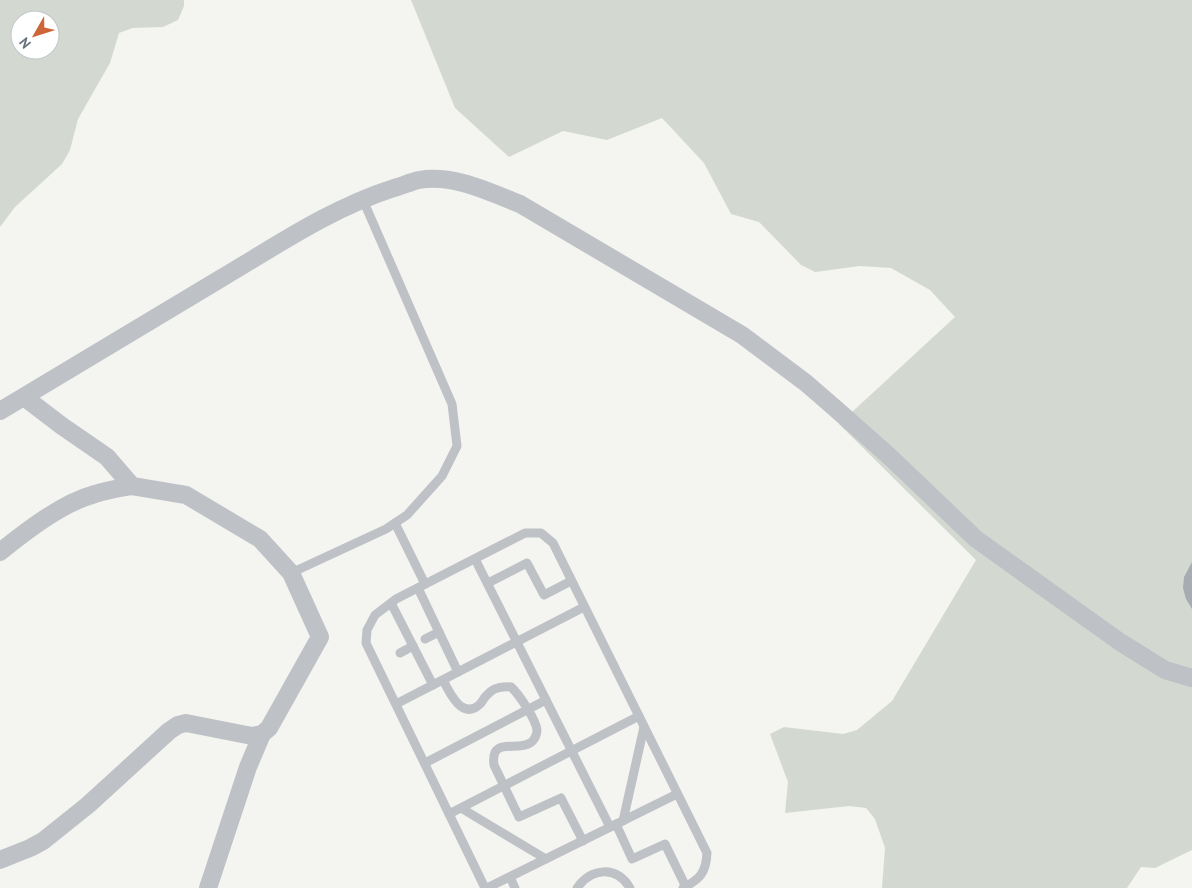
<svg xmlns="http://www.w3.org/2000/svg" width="1192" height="888" font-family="'PT Sans',sans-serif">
<rect width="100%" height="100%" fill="#f4f4f1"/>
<g fill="#d3d9d1" fill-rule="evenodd">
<path d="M0,0h184v6l-6,14 -15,7 -30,1 -14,5 -9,30 -32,56 -8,31 -8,14 -47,43 -15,20zM20,20h30v30h-30z"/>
<polygon points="411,0 1192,0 1192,850 1155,868 1141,867 1127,888 882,888 885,848 875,819 866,808 849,806 785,813 788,782 770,734 784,727 843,734 857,730 892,701 976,560 839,424 955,317 930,290 891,268 860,266 815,272 801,265 759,222 731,214 704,163 662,118 607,140 563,131 509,157 455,108"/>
</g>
<polygon fill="#a6acb1" points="1192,562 1192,609 1186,599 1183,588 1184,577"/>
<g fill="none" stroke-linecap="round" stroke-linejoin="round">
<g stroke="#bec1c5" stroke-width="9">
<polyline points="395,523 425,584"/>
<polyline points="475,559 610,827"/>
<polyline points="291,573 386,529 407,515 442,476 457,446 452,404 363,200"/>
<polyline points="488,583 527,563 544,595 571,581"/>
<polyline points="418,588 458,672"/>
<polyline points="391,603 433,685"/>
<polyline points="425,639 439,632"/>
<polyline points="400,653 413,646"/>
<path d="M443,680c6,12 19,40 36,25 3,-2 4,-6 7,-9 6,-8 16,-10 25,-9 8,7 25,33 26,43 0,5 -3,11 -7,13 -13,9 -40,-7 -36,22l25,52 42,-19 22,43"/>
<polyline points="396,704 584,607"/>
<polyline points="425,763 546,700"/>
<polyline points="461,808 546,859"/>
<polyline points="449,814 639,716"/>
<polyline points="623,821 644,727"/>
<polyline points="616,824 632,859 665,844 686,887"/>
<polyline points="510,877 515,888"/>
<path d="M485,888l-119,-245 1,-13 8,-15 21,-16 129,-66h16l12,10 154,310c-1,20 -7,26 -24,35"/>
<polyline points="487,888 677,794"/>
<path d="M577,888c14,-20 39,-23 53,0"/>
</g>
<g stroke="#bec1c5" stroke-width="18">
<path d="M0,411c73,-44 147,-88 220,-132 56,-33 111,-71 174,-91 8,-2 16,-6 25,-8 35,-6 70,12 101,24l222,131 64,48 30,26 53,47 87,83 144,103 45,28 27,8"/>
<path d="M0,552c26,-21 62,-49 95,-58 12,-4 25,-6 37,-8"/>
<polyline points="0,860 30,848 43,841 88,805 169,731 178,725 186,723 252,736 262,734 269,728 320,637 291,573 260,539 186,495 132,486 107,457 62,426 24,397"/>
<polyline points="208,888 248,767 262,734"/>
</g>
</g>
<g transform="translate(35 35) rotate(231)"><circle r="24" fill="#ffffff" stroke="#c2c7cc"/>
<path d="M0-4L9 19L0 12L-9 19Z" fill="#ce6538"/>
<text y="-8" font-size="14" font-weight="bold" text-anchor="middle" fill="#67727f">N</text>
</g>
</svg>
